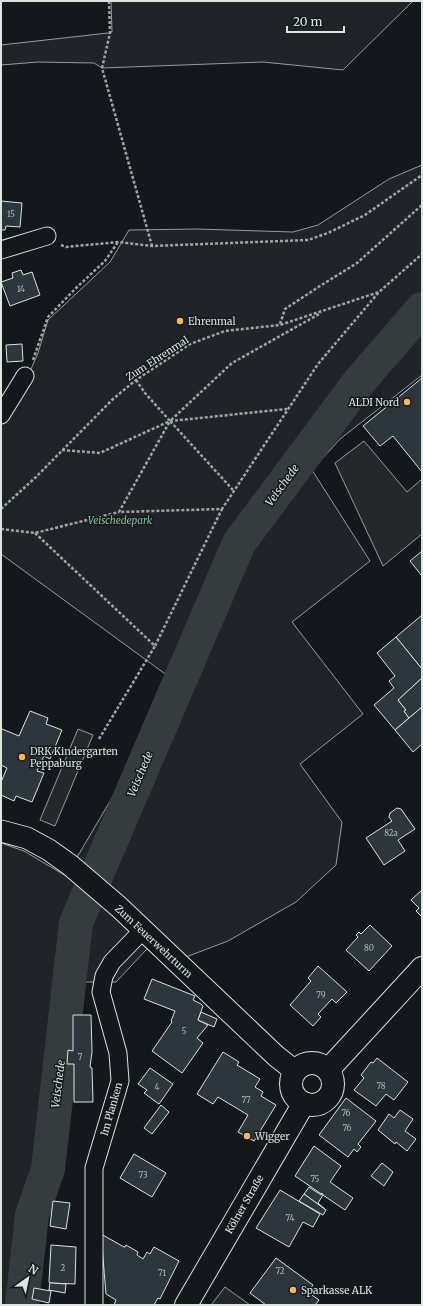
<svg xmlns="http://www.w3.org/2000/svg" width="423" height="1306" font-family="Merriweather,serif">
<rect width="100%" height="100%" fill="#14181c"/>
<g fill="#202428" stroke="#939e99">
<polygon points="111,1 413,1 343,70 263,62 102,68 94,63 38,62 1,65 1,45 108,33 112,32"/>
<polygon points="422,165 422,375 340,439 312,470 370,561 292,622 363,714 300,764 342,822 336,865 296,902 228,941 186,957 160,935 116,982 61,982 29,1305 1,1305 1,843 24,851 66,876 179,684 1,554 1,421 25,383 38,353 48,320 110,262 129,230 197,229 293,232 318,225 389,179"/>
</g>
<g fill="#24282b" stroke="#939e99">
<polygon points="364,441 407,492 422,479 422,534 383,566 335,463"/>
<polygon points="78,729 93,735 55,826 40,820"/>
<polygon points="225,1287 250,1305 211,1305"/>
</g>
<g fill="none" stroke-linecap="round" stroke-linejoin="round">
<polyline stroke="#363b3e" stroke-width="34" points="22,1305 32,1215 48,1169 76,923 239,543 359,382 422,309"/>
</g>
<g fill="#2c363c" stroke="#d8e6dc">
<polygon points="1,201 22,203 20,227 6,226 5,230 1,230"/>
<polygon points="21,270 23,275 32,272 40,295 10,306 1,282 13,278 12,273"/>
<polygon points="22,344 23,361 7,362 6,345"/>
<polygon points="422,378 422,472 393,436 380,446 363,426"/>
<polygon points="422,551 422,576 410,561"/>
<polygon points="422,615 422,669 396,637"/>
<polygon points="396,637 422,669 422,678 398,700 406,710 404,711 409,718 395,730 374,705 394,688 389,681 395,676 377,653"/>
<polygon points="422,678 422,707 409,718 404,711 406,710 398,700"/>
<polygon points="422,707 422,744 413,752 395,730"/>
<polygon points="30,711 48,718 46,724 62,730 50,759 44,756 42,760 44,760 41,768 39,767 37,771 44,773 32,802 16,796 14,801 1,795 1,782 7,768 1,765 1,732 2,729 19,736"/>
<polygon points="397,808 401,809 415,829 398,840 405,851 384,865 366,838 392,821 389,817 390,813"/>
<polygon points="422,890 422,917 416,911 419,908 411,900"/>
<polygon points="370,925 392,946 369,971 346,950 358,937 356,935 359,932 361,934"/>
<polygon points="318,966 347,992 336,1003 332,999 318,1014 321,1017 313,1026 290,1005 311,981 308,978"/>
<polygon points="152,979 195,996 193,1000 201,1004 203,1006 198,1020 208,1025 197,1038 203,1043 182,1073 152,1051 172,1022 171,1021 175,1011 144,999"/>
<polygon points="201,1012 217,1019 214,1027 198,1020"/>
<polygon points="73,1015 91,1015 92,1052 90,1067 92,1068 93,1102 74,1102 74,1064 67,1064 68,1050 73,1051"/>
<polygon points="223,1052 239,1062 237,1065 260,1079 255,1087 263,1092 261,1096 276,1105 254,1141 238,1132 248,1115 218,1097 213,1104 197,1094"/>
<polygon points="377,1058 408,1082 394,1100 386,1094 376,1106 354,1090 364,1078 361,1075 371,1062 373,1063"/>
<polygon points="150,1068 173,1084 159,1104 144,1093 147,1090 138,1084"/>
<polygon points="346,1098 376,1121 358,1144 361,1147 357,1152 354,1149 348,1157 319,1135"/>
<polygon points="161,1105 169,1112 152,1134 144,1128"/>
<polygon points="400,1110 413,1119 405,1131 416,1139 407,1151 396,1142 395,1144 378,1130 389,1114 394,1118"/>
<polygon points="314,1146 341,1166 330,1182 353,1198 345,1210 295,1176"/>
<polygon points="134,1154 166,1173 152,1197 120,1178"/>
<polygon points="382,1163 393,1172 384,1186 371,1176"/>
<polygon points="309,1187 321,1195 322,1193 323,1195 318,1203 326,1210 304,1194"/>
<polygon points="280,1190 320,1214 313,1227 303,1222 289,1247 256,1228"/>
<polygon points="304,1194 326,1210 323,1215 299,1201"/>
<polygon points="53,1201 70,1203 66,1229 50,1226"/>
<polygon points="101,1234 124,1247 125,1247 126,1245 138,1252 137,1255 143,1259 147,1252 150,1254 154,1247 179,1261 160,1299 158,1298 154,1305 114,1305 116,1300 106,1294"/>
<polygon points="51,1245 76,1247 75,1284 51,1283 49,1282"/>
<polygon points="276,1258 313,1285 308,1292 319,1300 315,1305 266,1305 250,1293"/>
<polygon points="50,1282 51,1283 66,1284 65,1293 49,1290"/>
<polygon points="34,1288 51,1291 49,1303 32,1299"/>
</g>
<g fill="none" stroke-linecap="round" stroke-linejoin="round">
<defs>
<g id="minor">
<polyline points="1,250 47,236"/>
<polyline points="1,415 25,376"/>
<polyline points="94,1305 94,1168 120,1081 118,1053 101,992 104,976 112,962 143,930"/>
</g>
<polyline id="tertiary" points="1,831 27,838 49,850 70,865 119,907 276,1056 295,1071"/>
<g id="primary">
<circle cx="312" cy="1084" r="21"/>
<polyline points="328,1070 422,968"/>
<polyline points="186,1305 304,1103"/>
</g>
</defs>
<use href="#minor" stroke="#d8e6dc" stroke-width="19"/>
<use href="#tertiary" stroke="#d8e6dc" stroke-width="23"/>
<use href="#primary" stroke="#d8e6dc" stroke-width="24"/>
<g stroke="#9da8a2" stroke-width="2.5" stroke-dasharray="3 2" stroke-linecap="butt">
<polyline points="109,1 110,33 102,68 152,246"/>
<polyline points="61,245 66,247 118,242 152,246 308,240 328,233 365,215 422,175"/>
<polyline points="280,324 285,309 320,286 357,263 422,205"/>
<polyline points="33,360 48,317 76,288 105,261 118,242"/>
<polyline points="136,380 145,393 170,421 119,512 222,509 318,364 379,292"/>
<polyline points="62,450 100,453 170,421 287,409"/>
<polyline points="233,490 170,421 232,363 321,313"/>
<polyline points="1,509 36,477 113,399 136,380 190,344 225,331 280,325 379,292 422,254"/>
<polyline points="1,529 35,533 119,512"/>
<polyline points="35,533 155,646 222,509"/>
<polyline points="99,739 155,646"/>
</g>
<use href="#minor" stroke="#14181c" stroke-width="17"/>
<use href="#tertiary" stroke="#14181c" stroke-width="21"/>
<use href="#primary" stroke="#14181c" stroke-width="22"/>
</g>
<g fill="#ffb74d" stroke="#14181c" stroke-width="1.5">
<circle cx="180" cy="321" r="4"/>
<circle cx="407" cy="402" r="4"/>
<circle cx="22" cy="757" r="4"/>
<circle cx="247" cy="1136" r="4"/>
<circle cx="293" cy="1290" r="4"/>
</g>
<g text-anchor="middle" stroke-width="3" stroke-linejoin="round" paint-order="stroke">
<g font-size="8" fill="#adbab4">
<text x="11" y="217">15</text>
<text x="21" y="292">14</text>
<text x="391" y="836">82a</text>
<text x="369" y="951">80</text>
<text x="321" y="998">79</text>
<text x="184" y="1034">5</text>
<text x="80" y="1060">7</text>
<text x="381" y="1089">78</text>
<text x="157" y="1090">4</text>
<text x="246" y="1103">77</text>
<text x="346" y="1116">76</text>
<text x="347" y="1131">76</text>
<text x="143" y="1178">73</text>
<text x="315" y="1182">75</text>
<text x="290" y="1221">74</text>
<text x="63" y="1271">2</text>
<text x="280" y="1274">72</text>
<text x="162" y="1276">71</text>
</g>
<g font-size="10" fill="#d8e6dc" stroke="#14181c" text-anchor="start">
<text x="188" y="325">Ehrenmal</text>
<text x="399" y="406" text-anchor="end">ALDI Nord</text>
<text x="30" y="755">DRK Kindergarten<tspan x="30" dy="12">Peppaburg</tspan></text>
<text x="255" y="1140">Wigger</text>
<text x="301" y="1294">Sparkasse ALK</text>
</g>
<g font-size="10" fill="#d8e6dc" stroke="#14181c">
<text transform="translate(157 358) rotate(-33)" y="4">Zum Ehrenmal</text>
<text transform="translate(154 941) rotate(43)" y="4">Zum Feuerwehrturm</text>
<text transform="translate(111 1109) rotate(-74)" y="4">Im Planken</text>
<text transform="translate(244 1204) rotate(-60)" y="4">Kölner Straße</text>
</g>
<g font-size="10" font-style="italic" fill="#8ac095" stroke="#14181c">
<text x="120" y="524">Veischedepark</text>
</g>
<g font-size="11" font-style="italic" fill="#d8e6dc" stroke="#14181c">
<text transform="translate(282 485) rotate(-54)" y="4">Veischede</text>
<text transform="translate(140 774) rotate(-67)" y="4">Veischede</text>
<text transform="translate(58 1084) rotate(-83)" y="4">Veischede</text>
</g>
</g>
<rect width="423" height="1306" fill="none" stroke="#d8e6dc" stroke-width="4"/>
<g transform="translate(28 1278) rotate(33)" stroke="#14181c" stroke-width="3" paint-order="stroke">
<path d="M0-3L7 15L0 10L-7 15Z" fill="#d8e6dc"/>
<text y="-6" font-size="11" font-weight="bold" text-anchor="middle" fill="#d8e6dc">N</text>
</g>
<path d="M287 26v6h57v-6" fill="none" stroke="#d8e6dc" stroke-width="2"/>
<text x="293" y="26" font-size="12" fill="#d8e6dc" stroke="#14181c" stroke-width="3" paint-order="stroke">20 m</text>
</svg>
